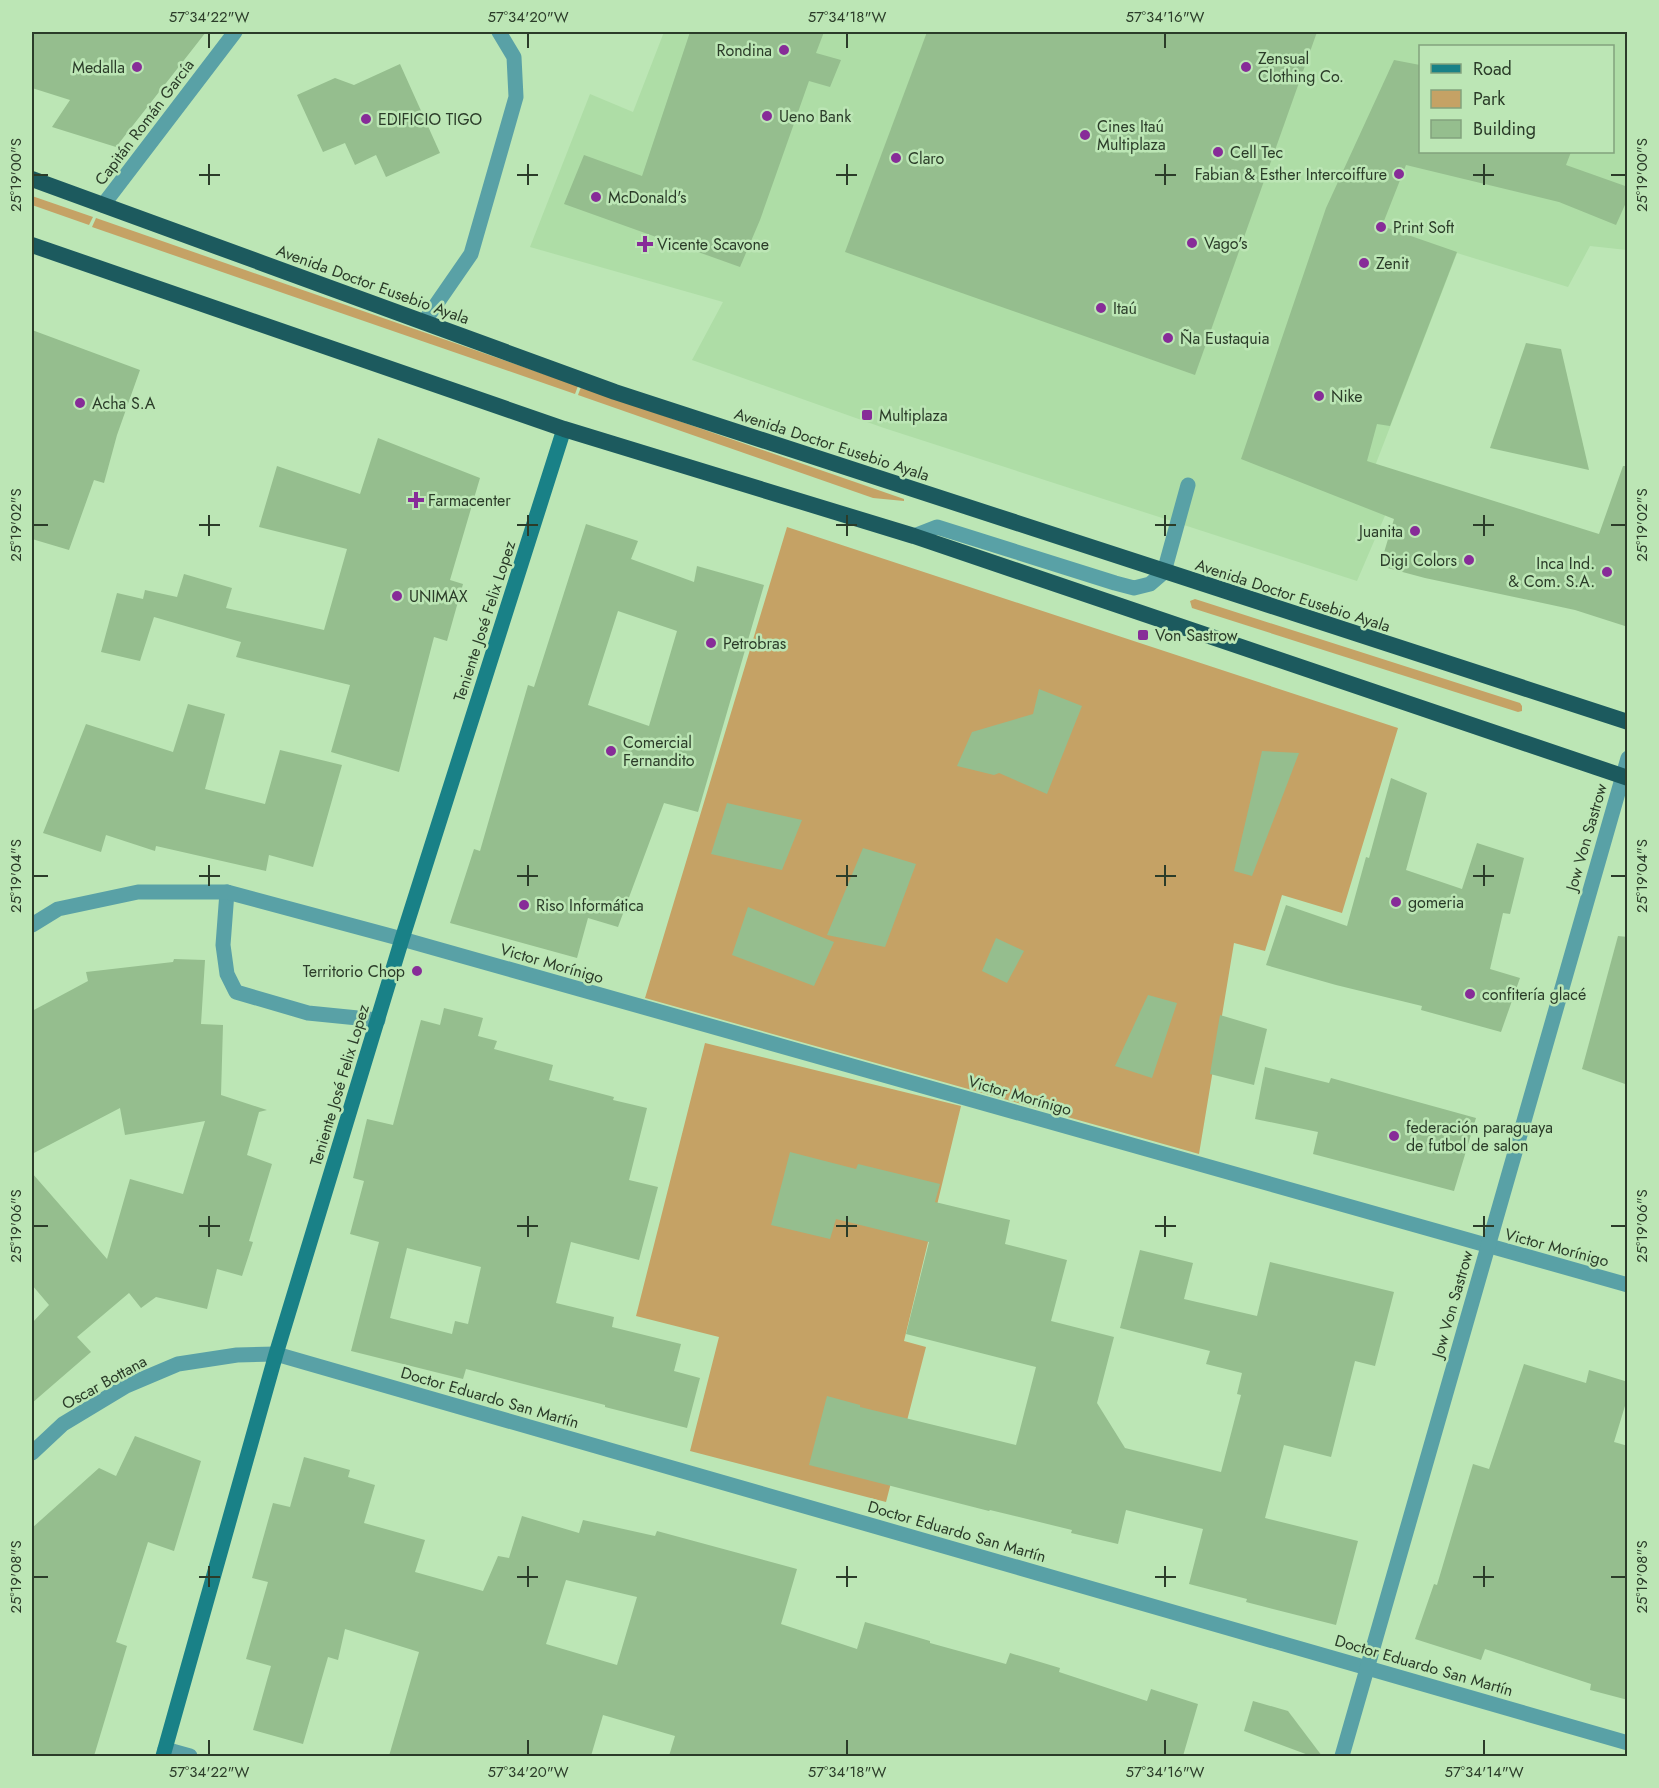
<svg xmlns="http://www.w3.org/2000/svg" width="1659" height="1788" font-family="Jost,sans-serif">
<rect width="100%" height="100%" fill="#bce6b5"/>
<path fill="#aedda6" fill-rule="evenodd" d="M664,32h963v218l-37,-4 -22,41 -111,-34 -97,252 36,-15 -39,91 -473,-153 -192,-68 31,-58 -193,-55 60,-153 43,18zM1420,46h192v106h-192z"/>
<g fill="#c5a265">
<polygon points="32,196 93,217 89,225 32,205"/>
<polygon points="96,218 578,386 575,394 92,227"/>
<polygon points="581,387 904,499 904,501 873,498 578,395"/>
<polygon points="787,527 1398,728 1342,913 1282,895 1265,951 1234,943 1199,1154 645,998"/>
<polygon points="1195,599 1520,703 1522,706 1522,711 1518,712 1192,608 1190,601"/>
<polygon points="705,1043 961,1106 904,1341 926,1347 886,1502 690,1451 719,1337 636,1316"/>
</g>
<g fill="#95be8e" fill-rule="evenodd">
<polygon points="32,32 206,32 116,147 52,127 70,100 32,88"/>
<polygon points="690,32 824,32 816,53 841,60 830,87 809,81 760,220 740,267 564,204 584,155 642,176"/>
<polygon points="927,32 1317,32 1195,375 845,252"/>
<polygon points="1394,60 1420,65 1420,152 1571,152 1566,165 1628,187 1628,198 1616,225 1559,202 1406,165 1382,226 1457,252 1390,426 1377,424 1367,461 1599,534 1623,466 1628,466 1628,627 1575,610 1425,578 1380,566 1394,519 1241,459 1326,208"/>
<polygon points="400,64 440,153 386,177 376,155 355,165 345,143 323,152 297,95 335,78 354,85"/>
<polygon points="32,330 140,370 117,435 104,483 94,480 69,550 32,539"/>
<polygon points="1526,343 1561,349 1589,470 1490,448"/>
<polygon points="378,438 480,478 450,580 463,584 447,641 434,637 399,772 331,752 350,685 236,657 241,642 154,617 140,661 101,652 117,593 143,599 145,590 177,597 184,574 232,588 226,608 324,630 347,549 259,527 277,466 360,494"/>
<path d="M586,524l52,17 -7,18 63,23 3,-16 67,19 -66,227 -34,-9 -46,124 -30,-9 -11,40 -127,-35 24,-74 6,2 48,-166 6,2zM618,611l59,20 -28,95 -61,-21z"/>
<polygon points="1039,689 1082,706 1047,794 999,773 994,775 957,766 972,732 1033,714"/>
<polygon points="188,704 225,714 205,789 265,804 280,750 342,765 313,867 269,855 266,871 156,846 155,851 106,835 101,852 43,833 86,724 173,752"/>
<polygon points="1262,751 1299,753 1252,876 1234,871"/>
<polygon points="1391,778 1427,793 1406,870 1462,889 1477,843 1524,858 1510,914 1503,913 1490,969 1520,978 1501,1032 1421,1010 1422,1006 1336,985 1266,965 1286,905 1347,926 1366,857 1369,858"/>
<polygon points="727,803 802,820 782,870 711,854"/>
<polygon points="863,848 916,864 885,947 827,935"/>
<polygon points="748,907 834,942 814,986 732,955"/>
<polygon points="1618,936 1628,937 1628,1085 1582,1069"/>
<polygon points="996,938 1024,951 1007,983 982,971"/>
<polygon points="174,959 205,960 201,1024 223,1025 221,1095 267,1110 259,1112 247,1155 272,1164 249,1241 253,1242 242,1276 217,1269 207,1309 156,1297 141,1308 129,1293 77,1337 91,1352 32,1403 32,1323 49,1305 32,1285 32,1173 107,1259 130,1179 183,1194 205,1121 125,1135 120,1108 32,1154 32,1011 88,981 86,972 173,962"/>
<polygon points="1148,995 1177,1003 1152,1078 1115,1066"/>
<path d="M444,1008l39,10 -5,18 19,5 -3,8 59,16 -4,15 65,17 -1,3 34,8 -18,72 29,7 -19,73 -68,-18 -15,61 58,14 -2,10 69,17 -7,27 26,7 -13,50 -82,-21v-2l-139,-36 -3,10 -112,-28 28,-109 -29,-8 14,-53 -11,-3 14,-59 26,6 28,-105 19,5zM407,1248l74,19 -13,57 -13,-3 -3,13 -62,-16z"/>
<polygon points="1220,1015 1267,1029 1254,1085 1210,1074"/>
<polygon points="1265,1067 1329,1083 1331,1078 1476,1118 1454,1191 1313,1154 1318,1132 1255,1119"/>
<polygon points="790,1152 856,1169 858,1164 940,1184 935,1202 1010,1220 1005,1244 1067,1260 1051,1321 1114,1337 1097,1403 1125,1448 1221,1472 1241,1395 1237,1394 1242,1373 1206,1364 1210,1351 1120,1328 1140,1250 1193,1263 1184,1299 1257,1316 1270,1262 1394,1292 1375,1366 1355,1361 1331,1457 1284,1445 1265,1518 1358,1541 1336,1625 1246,1602 1247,1599 1189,1584 1203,1529 1126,1510 1118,1544 1071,1533 1072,1530 990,1510 989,1511 809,1465 827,1396 860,1405 860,1407 1016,1445 1036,1367 906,1334 929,1242 836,1219 830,1239 771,1225"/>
<polygon points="1524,1364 1586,1383 1589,1370 1628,1382 1628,1396 1614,1442 1628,1446 1628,1700 1590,1690 1591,1684 1485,1649 1481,1660 1415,1639 1434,1584 1437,1585 1473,1464 1489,1469"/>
<polygon points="135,1436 201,1461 174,1551 148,1542 116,1642 127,1646 94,1756 32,1756 32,1528 99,1468 116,1476"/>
<path d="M304,1457l46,13 -2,7 27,8 -11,38 61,17 -10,32 68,19 15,-35 11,2 13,-42 57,17 4,-13 72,16 2,-5 140,38 -16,55 76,25 8,-27 65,19v2l76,21 4,-11 50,15 -1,4 88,29 4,-12 47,15 -15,52h-514l6,-20 -72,-21 -12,41h-202l30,-104 -74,-23 -7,31 -10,-3 -25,87 -50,-14 18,-64 -25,-7 22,-77 -16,-4 21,-75 17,4zM566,1580l71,17 -20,68 -71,-21z"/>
<polygon points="1253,1701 1288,1711 1322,1756 1311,1756 1244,1731"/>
</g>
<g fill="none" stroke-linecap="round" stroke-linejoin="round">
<g stroke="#59a1a6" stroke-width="15">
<polyline points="424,322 471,254 516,97 514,57 499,32"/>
<polyline points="914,536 937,527 1115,583 1134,588 1150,584 1164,572 1188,485"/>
<polyline points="227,892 223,945 227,974 236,992 308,1013 378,1020"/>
</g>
<g stroke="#59a1a6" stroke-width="15">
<polyline points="103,205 235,32"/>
<polyline points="32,925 58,909 138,892 227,892 402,939 1628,1285"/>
<polyline points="165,1749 190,1756"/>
</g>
<g stroke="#59a1a6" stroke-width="15">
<polyline points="32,1453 63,1424 126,1386 178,1364 237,1355 276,1354 1628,1743"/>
<polyline points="1342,1756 1628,758"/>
</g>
<polyline stroke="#198187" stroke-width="15" points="163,1756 276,1354 402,939 564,429"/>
<g stroke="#1c5a5e" stroke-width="16">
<polyline points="32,179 615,392 1628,722"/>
<polyline points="32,245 564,429 914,536 1628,778"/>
</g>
</g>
<path fill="none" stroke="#2b3c29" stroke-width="2" d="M209,33v15M528,33v15M847,33v15M1165,33v15M209,164v21M528,164v21M847,164v21M1165,164v21M1484,164v21M33,175h15M199,175h21M517,175h21M836,175h21M1155,175h21M1473,175h21M1611,175h15M209,515v21M528,515v21M847,515v21M1165,515v21M1484,515v21M33,525h15M199,525h21M517,525h21M836,525h21M1155,525h21M1473,525h21M1611,525h15M209,865v21M528,865v21M847,865v21M1165,865v21M1484,865v21M33,876h15M199,876h21M517,876h21M836,876h21M1155,876h21M1473,876h21M1611,876h15M209,1216v21M528,1216v21M847,1216v21M1165,1216v21M1484,1216v21M33,1226h15M199,1226h21M517,1226h21M836,1226h21M1155,1226h21M1473,1226h21M1611,1226h15M209,1566v21M528,1566v21M847,1566v21M1165,1566v21M1484,1566v21M33,1577h15M199,1577h21M517,1577h21M836,1577h21M1155,1577h21M1473,1577h21M1611,1577h15M209,1740v15M528,1740v15M847,1740v15M1165,1740v15M1484,1740v15"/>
<g fill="#872c98" stroke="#bce6b5" stroke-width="2">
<circle cx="784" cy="50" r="6"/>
<circle cx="137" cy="67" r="6"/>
<circle cx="1246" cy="67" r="6"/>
<circle cx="767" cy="116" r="6"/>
<circle cx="366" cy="119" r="6"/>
<circle cx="1085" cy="135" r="6"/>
<circle cx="1218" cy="152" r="6"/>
<circle cx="896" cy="158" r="6"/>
<circle cx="1399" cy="174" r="6"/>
<circle cx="596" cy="197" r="6"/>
<circle cx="1381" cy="227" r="6"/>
<circle cx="1192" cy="243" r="6"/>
<path d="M642 235h6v6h6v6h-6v6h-6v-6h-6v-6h6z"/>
<circle cx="1364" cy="263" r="6"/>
<circle cx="1101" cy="308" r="6"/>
<circle cx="1168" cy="338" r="6"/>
<circle cx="1319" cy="396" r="6"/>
<circle cx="80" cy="403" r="6"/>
<rect x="861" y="409" width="12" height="12" rx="3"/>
<path d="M413 491h6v6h6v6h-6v6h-6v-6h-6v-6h6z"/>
<circle cx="1415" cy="531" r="6"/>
<circle cx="1469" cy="560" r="6"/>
<circle cx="1607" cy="572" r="6"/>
<circle cx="397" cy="596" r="6"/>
<rect x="1137" y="629" width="12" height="12" rx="3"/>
<circle cx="711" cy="643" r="6"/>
<circle cx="611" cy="751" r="6"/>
<circle cx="1396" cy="902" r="6"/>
<circle cx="524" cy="905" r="6"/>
<circle cx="417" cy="971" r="6"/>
<circle cx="1470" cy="994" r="6"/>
<circle cx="1394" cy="1136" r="6"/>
</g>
<g text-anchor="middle" stroke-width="5" stroke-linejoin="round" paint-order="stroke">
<g font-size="16" fill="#2b3c29" stroke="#bce6b5" text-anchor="start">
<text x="772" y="56" text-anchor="end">Rondina</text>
<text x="1258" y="64">Zensual<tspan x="1258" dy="18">Clothing Co.</tspan></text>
<text x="125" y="73" text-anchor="end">Medalla</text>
<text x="779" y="122">Ueno Bank</text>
<text x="378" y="125">EDIFICIO TIGO</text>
<text x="1097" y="132">Cines Itaú<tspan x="1097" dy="18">Multiplaza</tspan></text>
<text x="1230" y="158">Cell Tec</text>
<text x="908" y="164">Claro</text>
<text x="1387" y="180" text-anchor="end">Fabian &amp; Esther Intercoiffure</text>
<text x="608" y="203">McDonald's</text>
<text x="1393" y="233">Print Soft</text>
<text x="1204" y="249">Vago's</text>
<text x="657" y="250">Vicente Scavone</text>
<text x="1376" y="269">Zenit</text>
<text x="1113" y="314">Itaú</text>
<text x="1180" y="344">Ña Eustaquia</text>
<text x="1331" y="402">Nike</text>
<text x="92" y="409">Acha S.A</text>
<text x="879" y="421">Multiplaza</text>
<text x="428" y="506">Farmacenter</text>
<text x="1403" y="537" text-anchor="end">Juanita</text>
<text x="1457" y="566" text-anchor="end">Digi Colors</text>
<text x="1595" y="569" text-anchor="end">Inca Ind.<tspan x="1595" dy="18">&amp; Com. S.A.</tspan></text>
<text x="409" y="602">UNIMAX</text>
<text x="1155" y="641">Von Sastrow</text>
<text x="723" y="649">Petrobras</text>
<text x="623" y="748">Comercial<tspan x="623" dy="18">Fernandito</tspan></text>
<text x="1408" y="908">gomeria</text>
<text x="536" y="911">Riso Informática</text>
<text x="405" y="977" text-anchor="end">Territorio Chop</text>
<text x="1482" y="1000">confitería glacé</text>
<text x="1406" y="1133">federación paraguaya<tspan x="1406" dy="18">de futbol de salon</tspan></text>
</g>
<g font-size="16" fill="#2b3c29" stroke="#bce6b5">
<text transform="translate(144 122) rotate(-53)" y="6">Capitán Román García</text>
<text transform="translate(373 284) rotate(20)" y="6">Avenida Doctor Eusebio Ayala</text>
<text transform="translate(832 444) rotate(18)" y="6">Avenida Doctor Eusebio Ayala</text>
<text transform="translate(1293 595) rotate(18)" y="6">Avenida Doctor Eusebio Ayala</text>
<text transform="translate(484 621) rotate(-72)" y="6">Teniente José Felix Lopez</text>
<text transform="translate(1586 837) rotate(-74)" y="6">Jow Von Sastrow</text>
<text transform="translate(552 963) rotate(16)" y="6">Victor Morínigo</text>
<text transform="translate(339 1085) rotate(-73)" y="6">Teniente José Felix Lopez</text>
<text transform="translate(1020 1095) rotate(16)" y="6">Victor Morínigo</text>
<text transform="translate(1557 1247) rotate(15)" y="6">Victor Morínigo</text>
<text transform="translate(1452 1304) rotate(-74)" y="6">Jow Von Sastrow</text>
<text transform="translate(104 1382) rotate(-29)" y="6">Oscar Bottana</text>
<text transform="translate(490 1397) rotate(16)" y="6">Doctor Eduardo San Martín</text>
<text transform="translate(957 1531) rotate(16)" y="6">Doctor Eduardo San Martín</text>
<text transform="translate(1424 1665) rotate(16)" y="6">Doctor Eduardo San Martín</text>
</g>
</g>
<rect width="1659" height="1788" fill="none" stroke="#bce6b5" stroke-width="66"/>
<rect x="1419" y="45" width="195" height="108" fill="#bce6b5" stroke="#82a27d" stroke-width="1.5"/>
<rect x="1431" y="64" width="30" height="9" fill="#198187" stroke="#82a27d" stroke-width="1.5"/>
<text x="1473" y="75" font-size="18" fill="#2b3c29">Road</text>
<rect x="1431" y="90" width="30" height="18" fill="#c5a265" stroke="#82a27d" stroke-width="1.5"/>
<text x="1473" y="105" font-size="18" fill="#2b3c29">Park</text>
<rect x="1431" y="120" width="30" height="18" fill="#95be8e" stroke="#82a27d" stroke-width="1.5"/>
<text x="1473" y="135" font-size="18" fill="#2b3c29">Building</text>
<rect x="33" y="33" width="1593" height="1722" fill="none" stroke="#2b3c29" stroke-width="2"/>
<g font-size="15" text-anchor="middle" fill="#2b3c29">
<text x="209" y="22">57°34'22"W</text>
<text x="528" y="22">57°34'20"W</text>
<text x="847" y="22">57°34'18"W</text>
<text x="1165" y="22">57°34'16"W</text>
<text transform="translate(16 175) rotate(-90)" y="5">25°19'00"S</text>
<text transform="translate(1642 175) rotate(-90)" y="5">25°19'00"S</text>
<text transform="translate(16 525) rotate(-90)" y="5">25°19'02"S</text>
<text transform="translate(1642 525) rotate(-90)" y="5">25°19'02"S</text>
<text transform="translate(16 876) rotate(-90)" y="5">25°19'04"S</text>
<text transform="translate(1642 876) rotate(-90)" y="5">25°19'04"S</text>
<text transform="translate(16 1226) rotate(-90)" y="5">25°19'06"S</text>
<text transform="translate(1642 1226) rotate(-90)" y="5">25°19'06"S</text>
<text transform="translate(16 1577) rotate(-90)" y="5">25°19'08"S</text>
<text transform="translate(1642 1577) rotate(-90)" y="5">25°19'08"S</text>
<text x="209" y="1777">57°34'22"W</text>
<text x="528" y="1777">57°34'20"W</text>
<text x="847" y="1777">57°34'18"W</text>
<text x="1165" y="1777">57°34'16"W</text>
<text x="1484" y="1777">57°34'14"W</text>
</g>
</svg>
